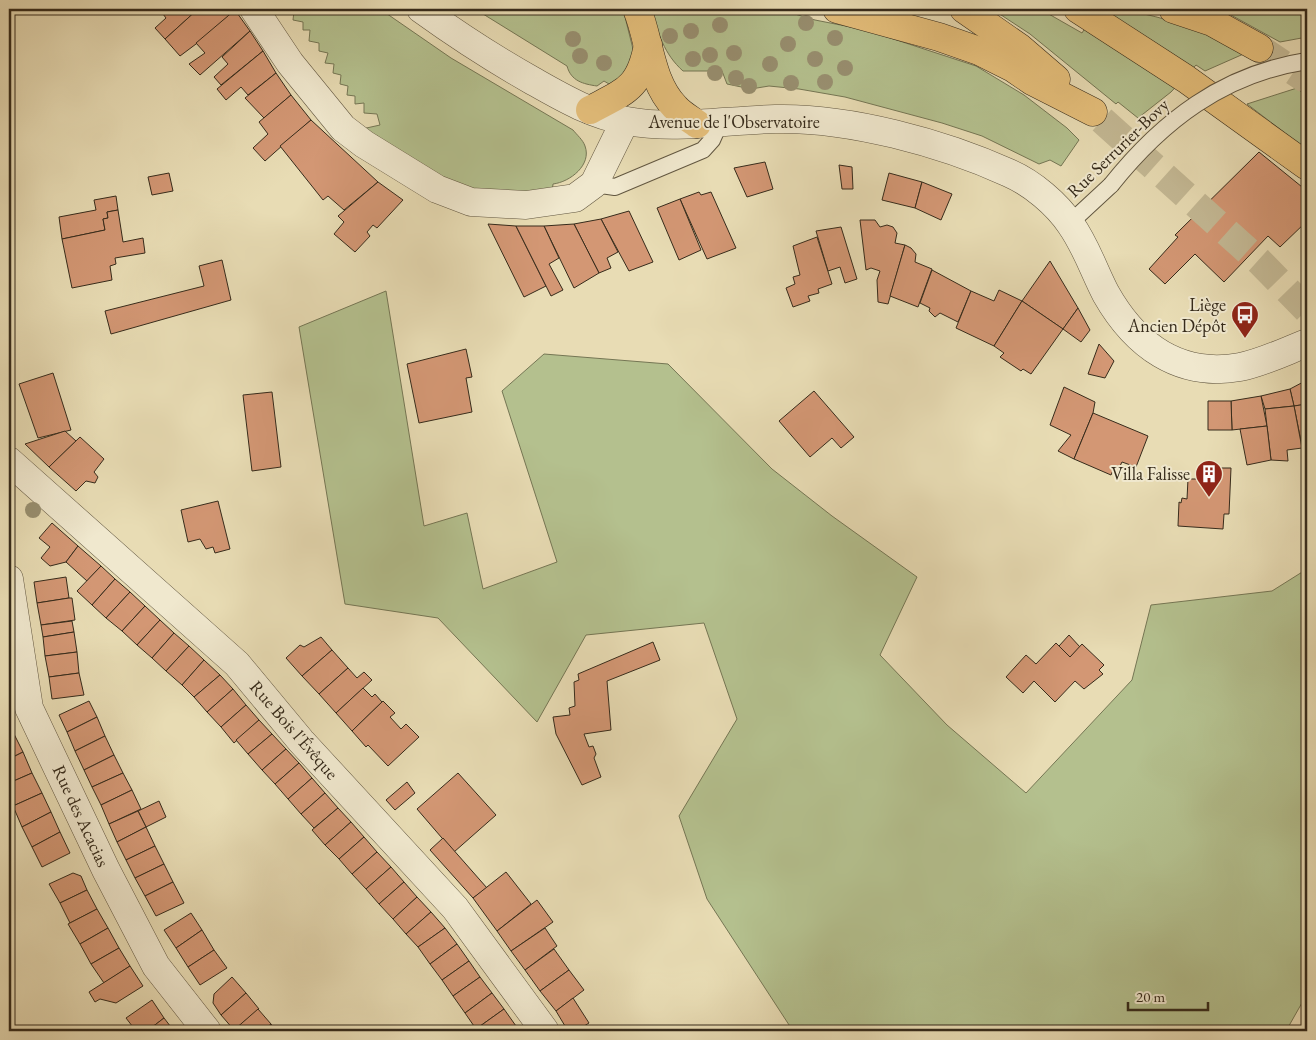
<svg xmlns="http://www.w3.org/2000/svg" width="1316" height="1040" font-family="'EB Garamond',serif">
<rect width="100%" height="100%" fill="#e8dcb4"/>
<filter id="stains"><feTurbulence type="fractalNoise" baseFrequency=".004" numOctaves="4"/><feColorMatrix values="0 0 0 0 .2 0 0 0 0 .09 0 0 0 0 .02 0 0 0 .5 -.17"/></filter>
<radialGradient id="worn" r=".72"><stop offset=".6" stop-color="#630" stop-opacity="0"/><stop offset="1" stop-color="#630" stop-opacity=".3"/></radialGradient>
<g fill="#b4c08e" stroke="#757654">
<path d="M270,9h110l71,49 122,72c4,5 10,10 12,16 7,19 -15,36 -32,38l-1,9 -70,-1 -31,-8 -63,-38 -10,-10h-12l-4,-7 18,-4 -3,-11 -13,-1v-10l-9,1v-8l-8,-1 1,-9 -8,-2 1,-9 -8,-2 1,-9 -9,-1 3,-10 -9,-2v-8l-10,-2 1,-11h-7v-8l-10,-2 1,-9z"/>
<path d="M475,9h148l11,44v10l-16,17 -9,4 -5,-3 -7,5c-14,-2 -26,-5 -30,-20z"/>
<path d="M651,9h127l37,11 51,10 110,36 48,29 43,33 12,12 -18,26 -11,-6 -11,4 -57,-28 -40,-13 -97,-26 -46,-8 -30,-3 -18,3 -24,-5 -5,-13h-39c-19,-17 -25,-38 -32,-62z"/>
<path d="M992,9h48l42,24 15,-24c54,0 103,21 151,43l-43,19 -9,-6 -25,27 -33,26 -20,-16 -2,2 -86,-70z"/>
<polygon points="1220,9 1307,9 1307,37 1280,42"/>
<polygon points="1297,88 1307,97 1307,150 1247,104"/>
<polygon points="386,291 424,526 467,513 483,589 557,562 502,391 544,354 668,364 772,469 832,516 917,577 880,655 947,725 1026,793 1132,680 1151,605 1272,591 1307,569 1307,994 1286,1031 793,1031 707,899 679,816 737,719 704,623 586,635 537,722 438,618 345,604 299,327"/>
</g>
<g fill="#d39774" stroke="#362b1b">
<polygon points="119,9 134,9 133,13 119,11"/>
<polygon points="162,9 198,9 165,39 155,28 166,18 160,10"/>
<polygon points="198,9 235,10 204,38 180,56 165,39"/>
<polygon points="235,10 250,31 200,75 189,64 205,53 196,43"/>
<polygon points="250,31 263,51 221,85 214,77 228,64 222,57"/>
<polygon points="263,51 276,73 248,95 241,87 226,100 217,89"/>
<polygon points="276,73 291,95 264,118 245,98"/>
<polygon points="291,95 311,120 265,161 253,148 268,134 259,122"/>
<polygon points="311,120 378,182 344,210 328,196 323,200 280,146"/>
<polygon points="1259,152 1307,191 1307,221 1280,247 1268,236 1224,282 1195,254 1165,284 1149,269 1178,237 1175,235"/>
<polygon points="765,162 773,189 747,197 734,168"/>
<polygon points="839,165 852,167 853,189 842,189"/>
<polygon points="169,173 173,191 152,195 148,177"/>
<polygon points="889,173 922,182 915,208 882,200"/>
<polygon points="378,182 403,200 377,228 373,225 367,232 370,236 355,252 334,234 344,222 338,216"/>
<polygon points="922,182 952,194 941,220 915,208"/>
<polygon points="699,192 701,195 711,192 736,248 707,259 680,199"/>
<polygon points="116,196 118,210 107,212 108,218 103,219 105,230 62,239 59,217 96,210 94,200"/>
<polygon points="680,199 701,250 679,260 657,208"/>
<polygon points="118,210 123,242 143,238 145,253 115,258 116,264 110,266 112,280 72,288 62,239 105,230 103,219 108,218 107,212"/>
<polygon points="629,211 653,262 629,271 601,219"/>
<polygon points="601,219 618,252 607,258 611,268 599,273 574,224"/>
<polygon points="860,220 875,220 880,227 887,225 893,227 897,233 895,243 905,245 888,304 878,302 877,280 880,271 871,268 866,270"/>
<polygon points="488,224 516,226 546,286 524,297"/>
<polygon points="574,224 599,273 574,288 544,226"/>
<polygon points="516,226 544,226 559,258 549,264 563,290 551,296"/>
<polygon points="841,227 857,279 845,283 840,267 828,271 816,231"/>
<polygon points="817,237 832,284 818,289 819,293 808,296 810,301 793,307 786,288 795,284 793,277 800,275 793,246"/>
<polygon points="905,245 911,248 916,254 915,262 932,269 918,307 890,296"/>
<polygon points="222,260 231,300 111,334 105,311 204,286 199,266"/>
<polygon points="1050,261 1078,308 1063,329 1022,301"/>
<polygon points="932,270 971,291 958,322 940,313 935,317 929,311 930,308 920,303"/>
<polygon points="999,290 1022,301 994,346 956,328 971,291 994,301"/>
<polygon points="1022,301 1063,329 1031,374 1023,369 1021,371 1000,357 1004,353 994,346"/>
<polygon points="1078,308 1090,330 1081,342 1063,329"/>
<polygon points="9,337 13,353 9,355"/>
<polygon points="1099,344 1114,361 1105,378 1088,374"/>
<polygon points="466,349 472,377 466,378 472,412 419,423 407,364"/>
<polygon points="53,373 71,430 38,438 19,384"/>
<polygon points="1307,380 1307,404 1294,406 1290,389"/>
<polygon points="1064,387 1095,402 1093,413 1074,459 1058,451 1071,435 1050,425"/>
<polygon points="1290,389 1294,406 1265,409 1261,396"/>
<polygon points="814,391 854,437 841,448 832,438 810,457 779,421"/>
<polygon points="272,392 281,467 252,471 243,395"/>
<polygon points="1261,396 1267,426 1232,430 1231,401"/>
<polygon points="1208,401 1231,401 1232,430 1208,430"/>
<polygon points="1307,404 1307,440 1301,441 1294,406"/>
<polygon points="1294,406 1302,448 1287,450 1288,461 1271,460 1265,409"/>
<polygon points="1093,413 1148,436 1136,467 1122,462 1119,468 1115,466 1111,475 1074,459"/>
<polygon points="1267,426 1271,460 1247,465 1240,429"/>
<polygon points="65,431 76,441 49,467 25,444"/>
<polygon points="80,437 104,459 94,472 98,477 95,483 86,481 76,491 49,467"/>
<polygon points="1209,468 1231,468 1229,514 1224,514 1223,529 1178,526 1179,502 1181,503 1182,498 1187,499 1188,479 1208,479"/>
<polygon points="218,501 230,549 215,553 213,547 206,549 200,539 188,542 181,510"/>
<polygon points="52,523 78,546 66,562 50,566 41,558 50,547 39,538"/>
<polygon points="78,546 101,566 87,581 66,562"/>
<polygon points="101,566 115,579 92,605 77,591"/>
<polygon points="66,577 69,598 37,603 34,582"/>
<polygon points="115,579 130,592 106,618 92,605"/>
<polygon points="130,592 145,606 122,631 106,618"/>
<polygon points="69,598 72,598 75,620 41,625 37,603"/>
<polygon points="145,606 160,620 137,645 122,631"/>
<polygon points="160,620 174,633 152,658 137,645"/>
<polygon points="72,621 74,632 43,637 41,625"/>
<polygon points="74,632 77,652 45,656 43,637"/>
<polygon points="174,633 189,646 166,671 152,658"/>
<polygon points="1069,635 1080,647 1070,657 1059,646"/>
<polygon points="321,637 332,650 302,676 286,658 300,645 304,647"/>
<polygon points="653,642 660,660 607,681 611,730 584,734 589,747 593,746 596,754 594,758 601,777 582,785 556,734 553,717 570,715 569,708 575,706 574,682 579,680 578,674"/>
<polygon points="1056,643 1070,657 1082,644 1104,665 1099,670 1103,674 1084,689 1075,681 1055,702 1034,681 1023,693 1006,677 1026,655 1036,664"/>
<polygon points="189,646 204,660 182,685 166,671"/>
<polygon points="332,650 348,668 319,694 302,676"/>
<polygon points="77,652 79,673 49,677 45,656"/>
<polygon points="204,660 220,675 194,697 182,685"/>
<polygon points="348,668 357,678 364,672 372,680 336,713 319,694"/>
<polygon points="79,673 84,695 52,699 49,677"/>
<polygon points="220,675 233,689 207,712 194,697"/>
<polygon points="363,688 372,697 375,694 382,702 352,731 336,713"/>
<polygon points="233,689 246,705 221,727 207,712"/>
<polygon points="89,701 97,717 67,732 59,715"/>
<polygon points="383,701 395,713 390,717 401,729 406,724 419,737 388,766 368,745 366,747 352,731"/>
<polygon points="246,705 259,720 234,743 221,727"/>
<polygon points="97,717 105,736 75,751 67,732"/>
<polygon points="259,720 272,734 248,754 236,740"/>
<polygon points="13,732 23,752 9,759 9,734"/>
<polygon points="272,734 286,749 262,770 248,754"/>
<polygon points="105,736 114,755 84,770 75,751"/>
<polygon points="286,749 299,763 275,784 262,770"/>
<polygon points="23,752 32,773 9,783 9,759"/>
<polygon points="114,755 123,773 92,787 84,770"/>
<polygon points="299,763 312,778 288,799 275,784"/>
<polygon points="32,773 42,793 13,806 9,798 9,783"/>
<polygon points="123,773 132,790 101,805 92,787"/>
<polygon points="458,773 496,815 454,852 417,809"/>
<polygon points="312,778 325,793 301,814 288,799"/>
<polygon points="407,782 415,793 395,810 386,800"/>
<polygon points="132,790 141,809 109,824 101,805"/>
<polygon points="42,793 51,812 22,827 13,806"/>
<polygon points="325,793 338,808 314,828 301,814"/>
<polygon points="159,801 166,817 146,827 138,811"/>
<polygon points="338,808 351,822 325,845 312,830"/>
<polygon points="138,811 146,827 117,842 109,824"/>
<polygon points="51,812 60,832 32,847 22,827"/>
<polygon points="351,822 364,837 339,859 325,845"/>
<polygon points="146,827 155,846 126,860 117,842"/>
<polygon points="60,832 70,853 42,867 32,847"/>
<polygon points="364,837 377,852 352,874 339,859"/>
<polygon points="443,838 487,888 473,898 430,850"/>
<polygon points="155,846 164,864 135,878 126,860"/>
<polygon points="377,852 391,867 366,889 352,874"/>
<polygon points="164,864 173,882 145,896 135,878"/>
<polygon points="391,867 404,882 379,904 366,889"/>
<polygon points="506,872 531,904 497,931 473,898"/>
<polygon points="73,873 81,876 87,890 60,903 49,884"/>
<polygon points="173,882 184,903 156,916 145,896"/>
<polygon points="404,882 417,897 393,919 379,904"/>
<polygon points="87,890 97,909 70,923 60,903"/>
<polygon points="417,897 431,912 406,934 393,919"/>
<polygon points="537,900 553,922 511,951 497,931"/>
<polygon points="97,909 108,928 80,944 68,924"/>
<polygon points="431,912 445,928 418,947 406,934"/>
<polygon points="191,913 202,930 176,948 164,930"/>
<polygon points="108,928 119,948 91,964 80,944"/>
<polygon points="445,928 457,944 430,964 418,947"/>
<polygon points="545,928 557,946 525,970 511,951"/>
<polygon points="202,930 214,950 188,967 176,948"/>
<polygon points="457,944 469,961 442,980 430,964"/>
<polygon points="119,948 130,966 104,983 91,964"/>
<polygon points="554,949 569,970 540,991 525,970"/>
<polygon points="214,950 227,968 200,985 188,967"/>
<polygon points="469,961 480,977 453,996 442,980"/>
<polygon points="130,966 143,986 116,1003 100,999 95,1002 89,992"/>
<polygon points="569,970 584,990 556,1011 540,991"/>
<polygon points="232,977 246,993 221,1015 213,1003 214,994"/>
<polygon points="480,977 492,993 465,1013 453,996"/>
<polygon points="246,993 259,1009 234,1030 221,1015"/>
<polygon points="492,993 504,1009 476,1029 465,1013"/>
<polygon points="573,998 589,1023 576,1031 568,1031 556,1011"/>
<polygon points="152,1000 164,1018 147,1031 136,1031 126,1018"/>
<polygon points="258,1009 271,1024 263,1031 235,1031 234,1030"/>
<polygon points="504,1009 516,1026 508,1031 478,1031 476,1029"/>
<polygon points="164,1018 174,1031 147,1031"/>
<polygon points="271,1024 277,1031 263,1031"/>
</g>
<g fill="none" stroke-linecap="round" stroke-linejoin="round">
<g stroke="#c4b995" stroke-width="28" stroke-dasharray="28 14" stroke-linecap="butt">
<polyline points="1259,48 1307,80"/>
<polyline points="1102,120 1259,261 1307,310"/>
</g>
<defs>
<g id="service">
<polyline points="594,184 615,187 703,150 712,140 720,122"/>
<polyline points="1070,223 1111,185"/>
</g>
<g id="minor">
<polyline points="254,9 290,63 343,128 364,144 437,189 471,202 526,205 575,198 594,184 625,121"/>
<polyline points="9,461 237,664 301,741 455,908 545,1031"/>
<polyline points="9,579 29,708 106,870 156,966 207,1031"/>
</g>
<path id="tertiary" d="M421,9c36,26 73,50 112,72 30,17 59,34 94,40 49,9 99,-1 148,-2 73,-2 168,24 234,54 23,10 48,31 62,52 15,21 23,46 35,69 29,51 73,84 134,73 22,-4 46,-16 67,-24"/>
<g id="motorway">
<path d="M637,9c13,32 13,72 38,98 6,7 15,12 22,17"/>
<polyline points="837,9 939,37 979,51 1013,68 1032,81 1093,112"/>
<polyline points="964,9 1020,48 1056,79"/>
<polyline points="1078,9 1186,79 1307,166"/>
<polyline points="1173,9 1212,22 1259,48"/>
<path d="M590,110c36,-19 50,-22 58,-65"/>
</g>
</defs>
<use href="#service" stroke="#625741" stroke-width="18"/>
<use href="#minor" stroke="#625741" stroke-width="29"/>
<use href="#tertiary" stroke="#625741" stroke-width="29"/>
<use href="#motorway" stroke="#362b1b" stroke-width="29"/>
<use href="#service" stroke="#f0e8ce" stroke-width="16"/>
<use href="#minor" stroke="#f0e8ce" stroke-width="28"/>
<use href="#tertiary" stroke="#f0e8ce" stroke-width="28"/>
<use href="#motorway" stroke="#e4be7a" stroke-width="28"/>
<defs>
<path id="service-bridge" d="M1111,185c51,-64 112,-111 196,-124"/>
</defs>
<use href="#service-bridge" stroke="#625741" stroke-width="18" stroke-linecap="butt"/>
<use href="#service-bridge" stroke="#f0e8ce" stroke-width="16"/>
</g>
<g fill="#988f70">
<circle cx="806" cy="23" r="8"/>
<circle cx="720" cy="25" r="8"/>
<circle cx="691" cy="31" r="8"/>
<circle cx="670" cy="36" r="8"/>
<circle cx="835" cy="38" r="8"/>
<circle cx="573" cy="39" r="8"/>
<circle cx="788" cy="44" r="8"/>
<circle cx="734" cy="53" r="8"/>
<circle cx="710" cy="55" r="8"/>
<circle cx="580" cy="56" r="8"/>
<circle cx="693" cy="59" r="8"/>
<circle cx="815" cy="59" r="8"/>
<circle cx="604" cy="63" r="8"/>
<circle cx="770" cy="64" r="8"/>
<circle cx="845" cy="68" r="8"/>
<circle cx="715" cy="73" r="8"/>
<circle cx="736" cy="78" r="8"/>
<circle cx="825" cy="82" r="8"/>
<circle cx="791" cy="83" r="8"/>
<circle cx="749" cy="86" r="8"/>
<circle cx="33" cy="510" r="8"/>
</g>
<defs>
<symbol id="bus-pin" viewBox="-11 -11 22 30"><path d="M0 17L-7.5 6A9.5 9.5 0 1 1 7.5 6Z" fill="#8f2418" stroke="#f0e8ce"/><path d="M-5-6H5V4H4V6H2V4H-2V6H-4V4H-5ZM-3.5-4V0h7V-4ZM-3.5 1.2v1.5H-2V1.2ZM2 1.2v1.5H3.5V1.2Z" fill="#fff"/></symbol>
<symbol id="building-pin" viewBox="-11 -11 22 30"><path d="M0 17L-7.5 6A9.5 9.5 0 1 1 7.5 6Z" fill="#8f2418" stroke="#f0e8ce"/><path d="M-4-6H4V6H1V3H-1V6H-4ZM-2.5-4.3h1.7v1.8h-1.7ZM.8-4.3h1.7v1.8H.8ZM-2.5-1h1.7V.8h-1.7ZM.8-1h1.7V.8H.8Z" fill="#fff"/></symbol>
</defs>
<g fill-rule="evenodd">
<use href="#bus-pin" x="1229" y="299" width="32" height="43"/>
<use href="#building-pin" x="1193" y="458" width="32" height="43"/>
</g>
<g text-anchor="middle" stroke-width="4" stroke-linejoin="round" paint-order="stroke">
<g font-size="18" fill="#362b1b" stroke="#f0e8ce">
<text x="734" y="128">Avenue de l'Observatoire</text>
<text transform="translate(1118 148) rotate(-44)" y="6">Rue Serrurier-Bovy</text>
<text transform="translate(294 730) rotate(49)" y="6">Rue Bois l'Évêque</text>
<text transform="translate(81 816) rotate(65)" y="6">Rue des Acacias</text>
</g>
<g font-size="18" fill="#362b1b" stroke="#f0e8ce" text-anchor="end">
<text x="1226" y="311">Liège<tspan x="1226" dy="21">Ancien Dépôt</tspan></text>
<text x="1190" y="480">Villa Falisse</text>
</g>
</g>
<rect width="1316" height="1040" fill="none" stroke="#e8dcb4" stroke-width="30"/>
<rect x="10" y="10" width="1296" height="1020" fill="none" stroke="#362b1b" stroke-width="2.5"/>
<rect x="15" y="15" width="1286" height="1010" fill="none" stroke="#362b1b"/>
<path d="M1128 1002v8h80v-8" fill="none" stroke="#362b1b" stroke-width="2.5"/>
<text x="1136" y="1002" font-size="15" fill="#362b1b" stroke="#f0e8ce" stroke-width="4" paint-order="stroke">20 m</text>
<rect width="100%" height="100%" filter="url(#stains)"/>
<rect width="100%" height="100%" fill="url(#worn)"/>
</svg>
